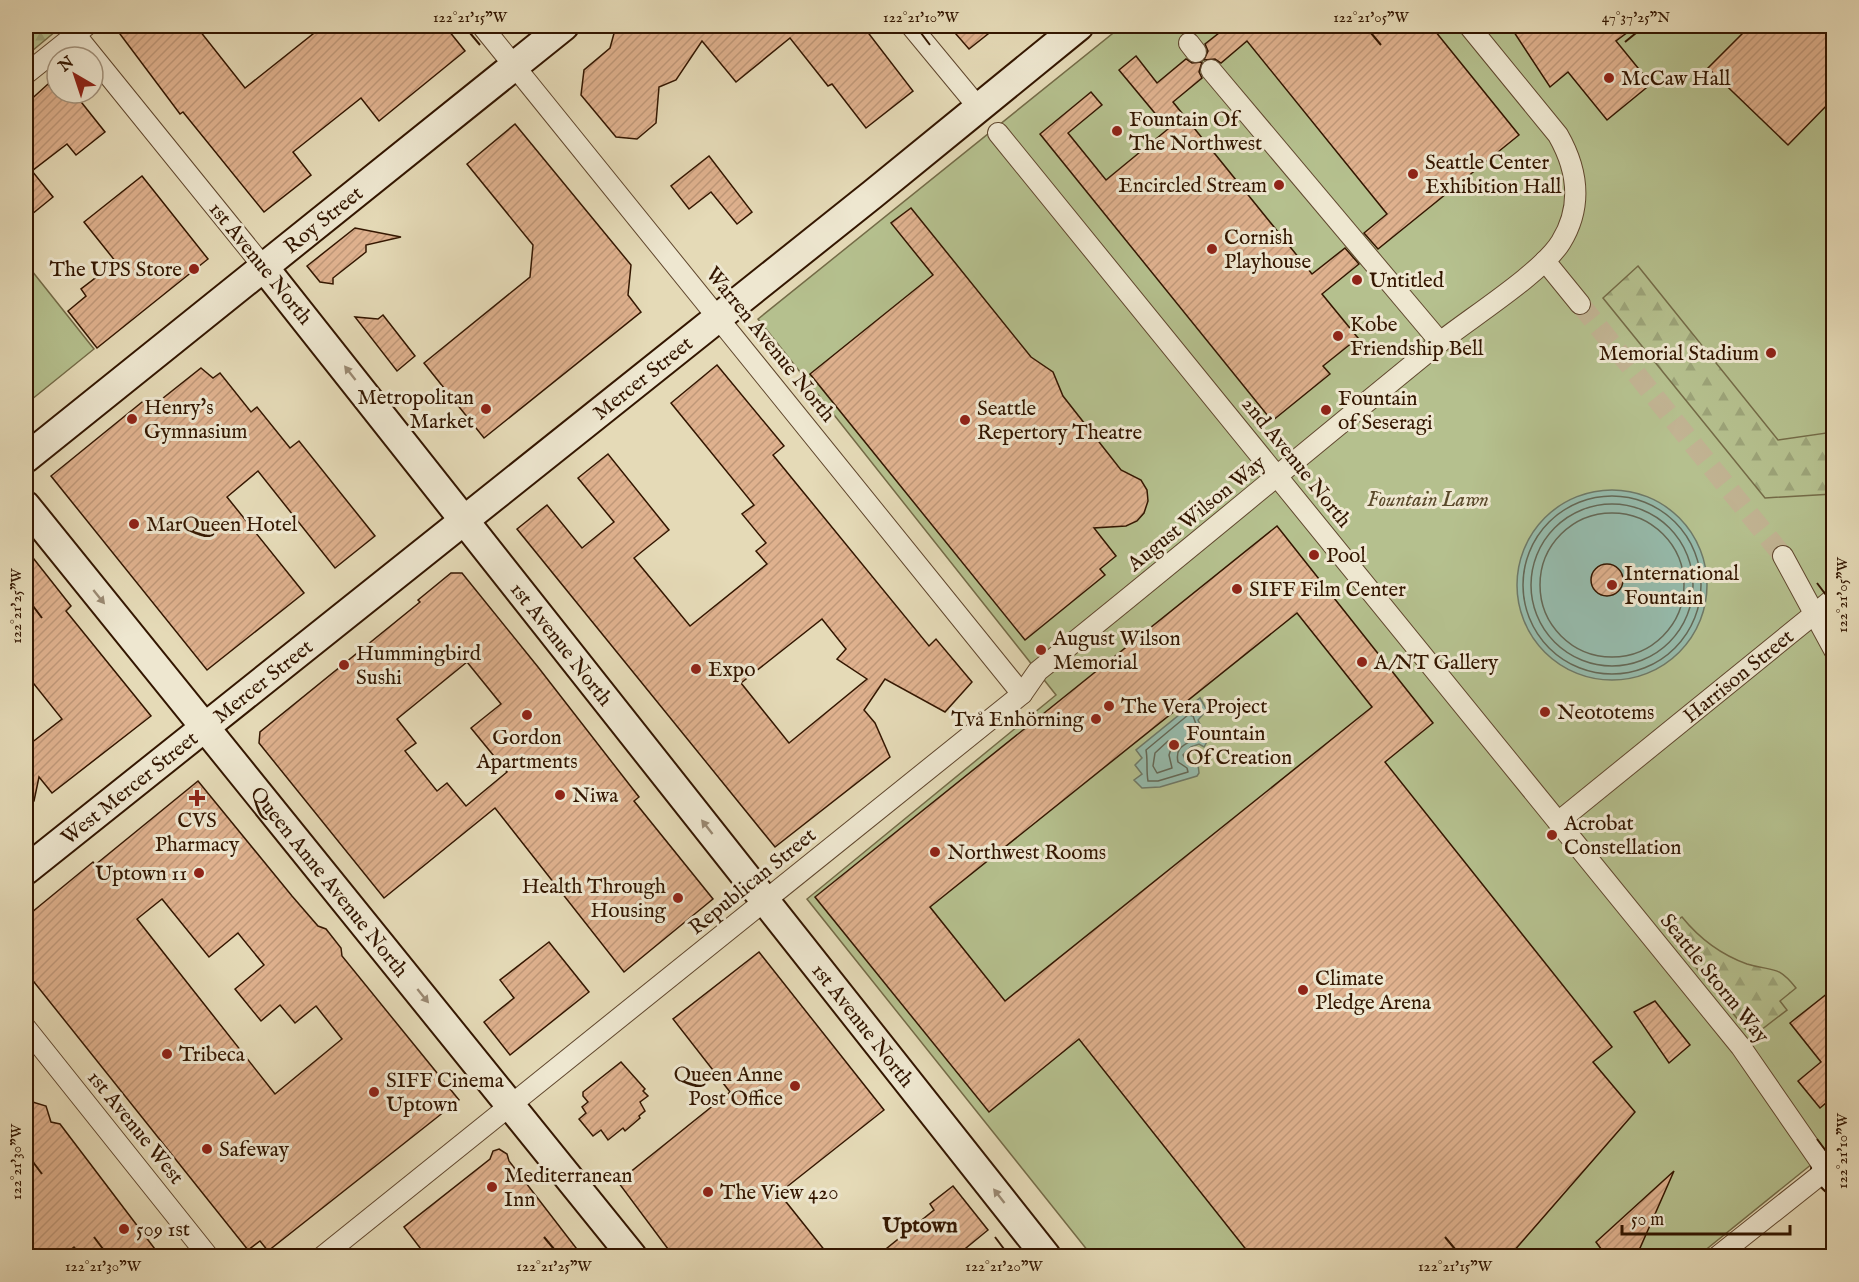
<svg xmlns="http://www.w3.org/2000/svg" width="1859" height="1282" font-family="'IM FELL English',serif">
<defs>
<pattern id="forest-firs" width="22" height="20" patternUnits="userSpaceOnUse" patternTransform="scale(1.5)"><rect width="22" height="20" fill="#b5c08e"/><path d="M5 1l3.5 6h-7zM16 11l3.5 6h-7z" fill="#9ca479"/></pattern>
<pattern id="building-hatch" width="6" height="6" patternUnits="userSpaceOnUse" patternTransform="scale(1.5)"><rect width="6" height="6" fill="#dfb18e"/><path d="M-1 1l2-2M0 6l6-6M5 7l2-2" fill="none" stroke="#c09879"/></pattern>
</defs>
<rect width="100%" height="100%" fill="#e5dab7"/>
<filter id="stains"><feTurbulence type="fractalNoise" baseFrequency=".00333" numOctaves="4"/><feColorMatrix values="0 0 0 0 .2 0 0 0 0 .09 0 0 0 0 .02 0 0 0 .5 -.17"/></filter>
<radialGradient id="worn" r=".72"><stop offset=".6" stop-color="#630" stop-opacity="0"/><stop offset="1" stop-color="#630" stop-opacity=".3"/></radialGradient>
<g fill="#b5c08e" stroke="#746b47" stroke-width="1.5">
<polygon points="1122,26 1833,26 1833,1147 1698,1256 1092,1256 807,899 1056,695 758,319"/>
<polygon points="32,271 94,349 26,404 26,276"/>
</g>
<g fill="url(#forest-firs)" stroke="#746b47" stroke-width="1.5">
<polygon points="33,26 52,26 56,31 26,56 26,32"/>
<polygon points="1638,266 1778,440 1833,432 1833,494 1765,498 1603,298"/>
<path d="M1682,917c17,21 40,38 65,47 26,8 30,0 49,24l-16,13 7,9 -35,27 -87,-108z"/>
</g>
<g fill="#96bbac" stroke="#6e7967" stroke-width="1.5">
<circle cx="1612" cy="585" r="95"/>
<polygon points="1200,698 1207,710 1198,720 1208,740 1204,747 1199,744 1191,747 1183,755 1186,761 1198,764 1199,773 1197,776 1160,787 1142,788 1134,780 1142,774 1135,765 1142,758 1136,750"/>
</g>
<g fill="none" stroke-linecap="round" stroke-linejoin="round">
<g stroke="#646856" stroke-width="1.5">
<circle cx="1612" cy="585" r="89"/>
<circle cx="1612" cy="585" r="81"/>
<circle cx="1612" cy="585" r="72"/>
<path d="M1188,715l5,1 7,19c-10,9 -26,9 -22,27l9,6 1,4 -30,9h-10c-2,-11 0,-20 -2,-31z"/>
<polygon points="1168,741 1173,743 1169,755 1172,768 1157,773 1153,766 1155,753"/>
</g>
</g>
<g fill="url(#building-hatch)" stroke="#331600" stroke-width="1.5" fill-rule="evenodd">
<polygon points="114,26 196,26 245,88 323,26 445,26 465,51 379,121 361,98 293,152 311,175 264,212 183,112 180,114"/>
<polygon points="616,26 863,26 913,91 866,128 832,84 828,86 790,38 736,82 702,41 676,80 659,87 656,123 637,139 616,137 581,95 584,70 610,48"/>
<polygon points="949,26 998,26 969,49"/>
<polygon points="1228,26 1431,26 1519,135 1378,249 1364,233 1387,214 1247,41 1221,63 1215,59 1204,60 1208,51 1205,44"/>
<polygon points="1510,26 1636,26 1616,41 1651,84 1607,120 1568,72 1550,87"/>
<polygon points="1750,26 1833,26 1833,99 1788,145 1708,68"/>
<polygon points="1136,56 1157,83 1186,59 1192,63 1202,62 1199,72 1202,78 1173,102 1312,274 1345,248 1359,264 1322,294 1358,338 1323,366 1330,374 1272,421 1040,134 1091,92 1102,105 1068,133 1106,180 1168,129 1119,70"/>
<polygon points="48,84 55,93 74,93 105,132 76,155 67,144 32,171 53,197 26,219 26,104"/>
<polygon points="515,124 631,265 628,295 641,312 484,438 424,363 530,277 533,245 467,164"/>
<polygon points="709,156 752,212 737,224 711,192 689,209 671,186"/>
<polygon points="142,176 208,259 97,348 68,311 86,296 81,289 116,262 84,222"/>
<polygon points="911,208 1031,357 1053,372 1063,396 1121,470 1141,480 1147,490 1148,501 1144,513 1137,521 1126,526 1094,528 1116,556 1100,569 1105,575 1025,640 810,374 933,275 891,223"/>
<polygon points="355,228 401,237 366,245 366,252 333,278 333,284 320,282 307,266"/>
<polygon points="383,315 415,356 397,371 355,317 378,319"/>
<path d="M717,365l67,81 -11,9 156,191 7,-7 36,43 -27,30 -60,-33 -21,31 11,13 15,34 -115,90 -258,-318 30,-24 35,43 32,-26 -36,-44 30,-24 61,76 -35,28 56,68 77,-62 -11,-13 10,-8 -24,-29 12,-9 -83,-102zM822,619l24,30 -9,10 30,20 -78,64 -48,-60z"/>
<polygon points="201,368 213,378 220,373 251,412 257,407 290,448 299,441 375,536 335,568 258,471 227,497 304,593 207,670 51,476 147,398 153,406"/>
<path d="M1277,526l156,197 -48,39 227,285 -19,15 42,50 -122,140 -8,5h-253l-173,-218 -90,73 -174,-215zM1297,613l75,94 -367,294 -75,-94z"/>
<polygon points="26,549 71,606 66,611 151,716 52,793 39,777 34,801 26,800 26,747 62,719 26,674"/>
<circle cx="1607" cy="580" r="16"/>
<path d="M451,573h11l76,94 101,130 -5,4 79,98 -89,73 -129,-164 -111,90 -125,-155 1,-11 160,-130 -2,-2zM467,662l34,42 -30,24 36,44 -41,34 -19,-23 -10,8 -32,-40 11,-8 -19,-24z"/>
<path d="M198,781l94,115 26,30 8,3 15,19 1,8 117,144 -191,151 -8,-10 -12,9 -222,-278v-55l67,-55 2,3zM162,899l47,58 29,-24 26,32 -29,24 26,32 19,-16 15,18 21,-17 26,33 -67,55 -138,-175z"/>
<polygon points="549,942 589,992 510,1055 484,1022 514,998 500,980"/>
<polygon points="759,952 884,1110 779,1193 830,1257 674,1257 618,1182 730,1092 673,1019"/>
<polygon points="1833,989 1833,1097 1820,1108 1798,1081 1821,1062 1790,1023"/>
<polygon points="1655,1001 1690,1045 1669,1063 1634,1012"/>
<polygon points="621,1062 645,1089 643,1091 648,1096 640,1102 645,1111 639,1116 640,1118 625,1131 623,1128 608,1140 601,1130 593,1136 579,1119 586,1113 582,1107 588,1102 583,1096 583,1092"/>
<polygon points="26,1100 46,1106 51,1122 60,1124 161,1257 82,1257 74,1247 62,1257 26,1257"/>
<polygon points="499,1149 507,1154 509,1161 583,1257 427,1257 404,1227 490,1159 493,1151"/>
<polygon points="1674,1171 1640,1248 1633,1257 1607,1257 1596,1242"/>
<polygon points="953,1186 988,1230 955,1257 876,1257 934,1210 930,1204"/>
</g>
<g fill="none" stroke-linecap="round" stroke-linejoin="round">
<polyline stroke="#c1b392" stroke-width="20" stroke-dasharray="20 10" stroke-linecap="butt" points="1580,304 1783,556"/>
<defs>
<g id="street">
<polyline points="482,26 1022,694"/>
<polyline points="911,26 978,107"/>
<polyline points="75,34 262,265"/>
<polyline points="1189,43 1196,52"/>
<polyline points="1211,70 1440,342"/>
<polyline points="26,74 86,26"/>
<polyline points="998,133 1741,1047 1826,1170"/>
<polyline points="1545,261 1580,304"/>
<polyline points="1783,556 1834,650"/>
<path id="s1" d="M1558,822l276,-224"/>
<polyline points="26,1028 208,1256"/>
<path d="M323,1256l699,-562 16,-23c135,-108 267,-219 401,-328 31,-25 103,-70 122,-101 22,-36 17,-72 -3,-107l-89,-109"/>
<polyline points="1718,1256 1834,1164"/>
</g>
<g id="secondary">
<path id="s2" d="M262,265l784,991"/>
<path id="s3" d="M26,458l538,-432"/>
<path id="s4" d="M26,506l606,750"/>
<path id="s5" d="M26,870l847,-676 206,-168"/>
<polyline points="1826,1170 1834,1179"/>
</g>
</defs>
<use href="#street" stroke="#60472e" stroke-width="22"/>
<use href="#secondary" stroke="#331600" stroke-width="32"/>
<use href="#street" stroke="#eee7d0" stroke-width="20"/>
<use href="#secondary" stroke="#eee7d0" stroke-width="28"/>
</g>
<defs><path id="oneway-solid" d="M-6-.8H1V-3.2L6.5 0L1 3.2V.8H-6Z" transform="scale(1.5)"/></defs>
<g fill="#9a8972">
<use href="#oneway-solid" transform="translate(350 373) rotate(-128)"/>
<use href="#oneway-solid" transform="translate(99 597) rotate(51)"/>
<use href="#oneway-solid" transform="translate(707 827) rotate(-128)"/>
<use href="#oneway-solid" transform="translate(423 996) rotate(51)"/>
<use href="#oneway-solid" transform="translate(999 1196) rotate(-128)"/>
</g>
<path fill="none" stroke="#331600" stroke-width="2" d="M470,33l10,12M921,33l9,12M1371,33l10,12M1625,42l11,-9M1817,583l9,12M33,606l9,12M1817,1139l9,12M33,1162l9,12M94,1237l9,12M544,1237l10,12M995,1237l9,12M1445,1237l10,12"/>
<g fill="#8f2418" stroke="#eee7d0" stroke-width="2">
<circle cx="1609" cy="78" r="6"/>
<circle cx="1117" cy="131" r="6"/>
<circle cx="1413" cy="174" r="6"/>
<circle cx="1279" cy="185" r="6"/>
<circle cx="1212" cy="249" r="6"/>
<circle cx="194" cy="269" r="6"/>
<circle cx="1357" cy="280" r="6"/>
<circle cx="1338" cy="336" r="6"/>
<circle cx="1771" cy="353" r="6"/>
<circle cx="486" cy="409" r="6"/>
<circle cx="1326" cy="410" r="6"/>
<circle cx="132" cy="419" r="6"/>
<circle cx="965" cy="420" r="6"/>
<circle cx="134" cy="524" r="6"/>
<circle cx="1314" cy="555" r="6"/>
<circle cx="1612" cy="585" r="6"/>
<circle cx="1237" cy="589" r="6"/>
<circle cx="1041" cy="650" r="6"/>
<circle cx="1362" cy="662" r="6"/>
<circle cx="344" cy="665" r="6"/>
<circle cx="696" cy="669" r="6"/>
<circle cx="1109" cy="706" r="6"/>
<circle cx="1545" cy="712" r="6"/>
<circle cx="527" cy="715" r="6"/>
<circle cx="1096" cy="719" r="6"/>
<circle cx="1174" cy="745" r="6"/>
<circle cx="560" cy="795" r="6"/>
<path d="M194 789h6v6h6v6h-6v6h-6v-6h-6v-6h6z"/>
<circle cx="1552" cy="835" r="6"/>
<circle cx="935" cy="852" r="6"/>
<circle cx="199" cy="873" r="6"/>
<circle cx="678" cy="898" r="6"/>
<circle cx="1303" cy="990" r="6"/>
<circle cx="167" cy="1054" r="6"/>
<circle cx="795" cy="1086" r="6"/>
<circle cx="374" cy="1092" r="6"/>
<circle cx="207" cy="1149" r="6"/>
<circle cx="492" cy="1187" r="6"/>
<circle cx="708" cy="1192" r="6"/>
<circle cx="124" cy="1229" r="6"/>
</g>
<g text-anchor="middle" stroke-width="6" stroke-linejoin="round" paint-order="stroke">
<g font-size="21" fill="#331600" stroke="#eee7d0" text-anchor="start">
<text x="1621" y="85">McCaw Hall</text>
<text x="1129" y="126">Fountain Of<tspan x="1129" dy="24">The Northwest</tspan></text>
<text x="1425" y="169">Seattle Center<tspan x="1425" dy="24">Exhibition Hall</tspan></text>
<text x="1267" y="192" text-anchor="end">Encircled Stream</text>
<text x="1224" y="244">Cornish<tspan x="1224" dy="24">Playhouse</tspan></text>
<text x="182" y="276" text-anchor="end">The UPS Store</text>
<text x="1369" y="287">Untitled</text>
<text x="1350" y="331">Kobe<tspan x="1350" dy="24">Friendship Bell</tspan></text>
<text x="1759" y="360" text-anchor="end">Memorial Stadium</text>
<text x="474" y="404" text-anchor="end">Metropolitan<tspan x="474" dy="24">Market</tspan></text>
<text x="1338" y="405">Fountain<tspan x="1338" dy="24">of Seseragi</tspan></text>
<text x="144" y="414">Henry's<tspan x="144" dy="24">Gymnasium</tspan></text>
<text x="977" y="415">Seattle<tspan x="977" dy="24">Repertory Theatre</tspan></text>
<text x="146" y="531">MarQueen Hotel</text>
<text x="1326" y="562">Pool</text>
<text x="1624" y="580">International<tspan x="1624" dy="24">Fountain</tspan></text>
<text x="1249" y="596">SIFF Film Center</text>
<text x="1053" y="645">August Wilson<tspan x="1053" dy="24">Memorial</tspan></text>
<text x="356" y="660">Hummingbird<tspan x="356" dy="24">Sushi</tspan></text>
<text x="1374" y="669">A/NT Gallery</text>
<text x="708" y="676">Expo</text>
<text x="1121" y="713">The Vera Project</text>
<text x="1557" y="719">Neototems</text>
<text x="1084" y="726" text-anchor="end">Två Enhörning</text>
<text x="1186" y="740">Fountain<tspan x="1186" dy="24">Of Creation</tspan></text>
<text x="527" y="744" text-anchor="middle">Gordon<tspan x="527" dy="24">Apartments</tspan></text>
<text x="572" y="802">Niwa</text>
<text x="197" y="827" text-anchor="middle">CVS<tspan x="197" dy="24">Pharmacy</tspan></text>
<text x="1564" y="830">Acrobat<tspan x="1564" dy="24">Constellation</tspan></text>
<text x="947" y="859">Northwest Rooms</text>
<text x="187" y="880" text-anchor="end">Uptown 11</text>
<text x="666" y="893" text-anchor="end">Health Through<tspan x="666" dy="24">Housing</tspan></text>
<text x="1315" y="985">Climate<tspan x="1315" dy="24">Pledge Arena</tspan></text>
<text x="179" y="1061">Tribeca</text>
<text x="783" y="1081" text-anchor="end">Queen Anne<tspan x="783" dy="24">Post Office</tspan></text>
<text x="386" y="1087">SIFF Cinema<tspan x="386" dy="24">Uptown</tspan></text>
<text x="219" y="1156">Safeway</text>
<text x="504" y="1182">Mediterranean<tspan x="504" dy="24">Inn</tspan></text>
<text x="720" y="1199">The View 420</text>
<text x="136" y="1236">509 1st</text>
</g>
<g font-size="21" fill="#331600" stroke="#eee7d0">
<text dy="7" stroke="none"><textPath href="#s3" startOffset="381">Roy Street</textPath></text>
<text transform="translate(261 263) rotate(51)" y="7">1st Avenue North</text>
<text transform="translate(771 344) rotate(51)" y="7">Warren Avenue North</text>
<text dy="7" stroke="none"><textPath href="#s5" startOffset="789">Mercer Street</textPath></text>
<text transform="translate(1297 462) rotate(51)" y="7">2nd Avenue North</text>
<text transform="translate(1196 513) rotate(-39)" y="7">August Wilson Way</text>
<text dy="7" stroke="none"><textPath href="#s2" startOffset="483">1st Avenue North</textPath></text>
<text dy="7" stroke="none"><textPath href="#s1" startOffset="232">Harrison Street</textPath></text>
<text dy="7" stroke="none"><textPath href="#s5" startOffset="303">Mercer Street</textPath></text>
<text dy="7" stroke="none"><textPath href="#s5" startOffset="132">West Mercer Street</textPath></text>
<text dy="7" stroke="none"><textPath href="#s4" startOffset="483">Queen Anne Avenue North</textPath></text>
<text transform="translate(752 881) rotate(-39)" y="7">Republican Street</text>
<text transform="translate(1715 978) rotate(51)" y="7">Seattle Storm Way</text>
<text dy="7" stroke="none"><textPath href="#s2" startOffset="969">1st Avenue North</textPath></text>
<text transform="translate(136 1127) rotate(51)" y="7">1st Avenue West</text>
</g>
<g font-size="21" font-style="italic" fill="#5a492b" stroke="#eee7d0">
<text x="1428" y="506">Fountain Lawn</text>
</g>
<g font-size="22" font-weight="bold" fill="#331600" stroke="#eee7d0">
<text x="920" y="1232">Uptown</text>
</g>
</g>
<rect width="1859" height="1282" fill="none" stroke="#e5dab7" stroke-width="66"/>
<g transform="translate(75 75) rotate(321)"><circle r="28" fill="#eee7d0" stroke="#a3937d" stroke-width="1.5"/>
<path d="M0-4.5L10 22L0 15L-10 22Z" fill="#8f2418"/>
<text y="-9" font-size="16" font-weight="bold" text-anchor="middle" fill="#331600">N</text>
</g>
<path d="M1622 1225v9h168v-9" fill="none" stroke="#331600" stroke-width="3"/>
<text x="1631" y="1225" font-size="18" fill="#331600" stroke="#eee7d0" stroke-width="4.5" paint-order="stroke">50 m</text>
<rect x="33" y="33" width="1793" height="1216" fill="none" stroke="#331600" stroke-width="2"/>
<g font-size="15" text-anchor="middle" fill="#331600">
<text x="470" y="22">122°21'15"W</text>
<text x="921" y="22">122°21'10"W</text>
<text x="1371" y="22">122°21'05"W</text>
<text x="1636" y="22">47°37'25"N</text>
<text transform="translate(1842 595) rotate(-90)" y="5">122°21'05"W</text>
<text transform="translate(16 606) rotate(-90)" y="5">122°21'25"W</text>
<text transform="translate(1842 1151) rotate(-90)" y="5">122°21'10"W</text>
<text transform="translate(16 1162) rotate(-90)" y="5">122°21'30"W</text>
<text x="103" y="1271">122°21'30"W</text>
<text x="554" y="1271">122°21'25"W</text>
<text x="1004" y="1271">122°21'20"W</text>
<text x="1455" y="1271">122°21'15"W</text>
</g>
<rect width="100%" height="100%" filter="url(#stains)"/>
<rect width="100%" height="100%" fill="url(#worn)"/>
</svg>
